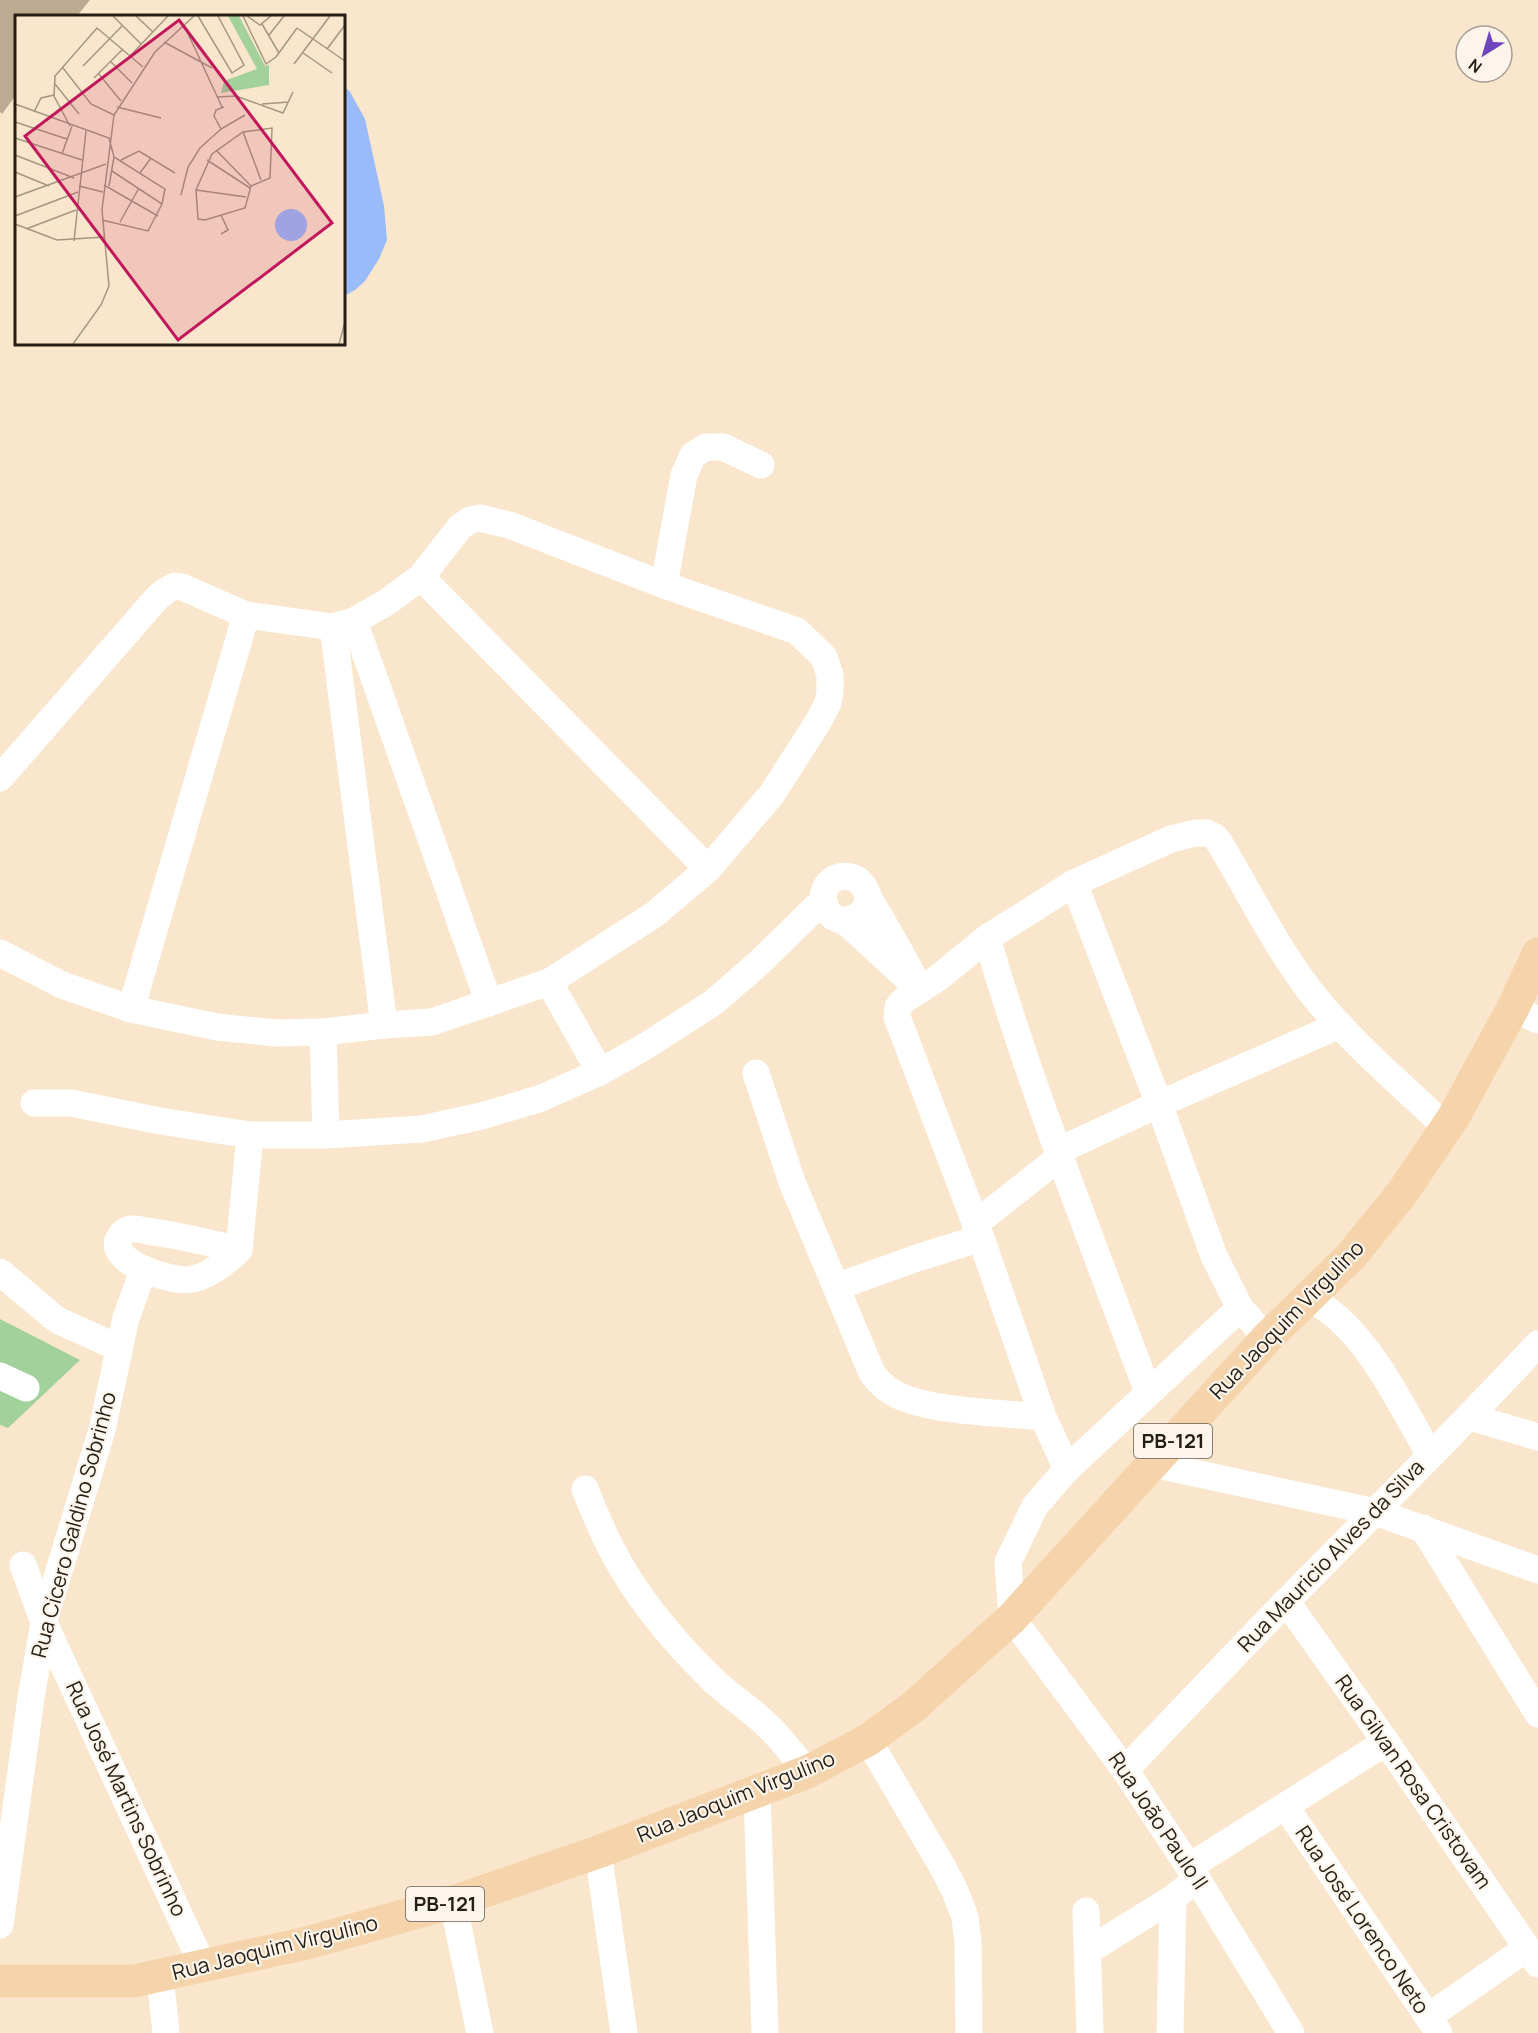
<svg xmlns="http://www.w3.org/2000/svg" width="1538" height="2033" font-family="Manrope,sans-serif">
<rect width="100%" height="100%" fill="#fae6cc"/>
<polygon fill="#a3d19c" points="0,1319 80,1360 8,1428 0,1425"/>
<polygon fill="#9abbf9" points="344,86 350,92 365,119 384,206 387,240 379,259 365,281 355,290 344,296"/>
<polygon fill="#beaa92" points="0,0 90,0 77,16 16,16 16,95 2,114 0,112"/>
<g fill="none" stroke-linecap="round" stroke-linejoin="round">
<g stroke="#fff" stroke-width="27">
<polyline points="421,577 708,869"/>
<polyline points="664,585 684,475 693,455 706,447 723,447 761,465"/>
<polyline points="354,621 489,1003"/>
<polyline points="333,627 384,1025"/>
<polyline points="0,778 157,598 167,590 175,586 182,587 246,615 333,627 354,621 387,602 421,577 460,527 470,520 480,518 512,526 664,585 797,631 824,657 830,675 830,691 828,703 818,722 772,794 708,869 655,914 549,982 432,1022 384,1025 323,1032 276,1033 217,1027 131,1009 62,985 0,953"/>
<polyline points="1074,883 1159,1104 1214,1256 1240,1308 1267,1338"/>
<path d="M868,896c-1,29 -39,33 -44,6 -2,-8 1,-16 7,-21 9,-7 21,-6 29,1 6,5 7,13 11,20 17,29 34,57 49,88"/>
<polyline points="845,921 906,977"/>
<polyline points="987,938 938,978 904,1000 898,1007 897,1017 981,1238 1043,1417 1067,1469 1035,1506 1008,1562 1012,1618 1125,1770 1197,1879 1291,2033"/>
<polyline points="549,982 600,1072"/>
<polyline points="1513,1008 1538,1020"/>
<polyline points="131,1009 246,615"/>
<polyline points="323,1032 326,1135"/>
<path d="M756,1073l36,109 80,191c6,8 11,14 20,19 32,20 112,21 151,25"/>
<polyline points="34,1103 71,1103 160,1121 250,1135 326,1135 422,1129 481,1116 539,1099 600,1072 646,1046 714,1002 760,962 816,907 824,904"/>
<polyline points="1058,1151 1159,1104 1340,1025"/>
<polyline points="975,1224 1060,1157"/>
<path d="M239,1250c-28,-7 -57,-14 -86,-18 -7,-1 -16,-4 -22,-3 -5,1 -9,4 -11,8 -17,24 54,47 73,42 18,-4 33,-17 46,-29l11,-115"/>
<polyline points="0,1272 57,1320 119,1348"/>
<polyline points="836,1287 917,1258 981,1238"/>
<path d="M1309,1296c10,8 21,15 30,23 40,37 64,90 91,136"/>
<polyline points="0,1376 26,1388"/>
<path d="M1148,1392c-56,-151 -116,-300 -161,-454l87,-55 97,-44 24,-6h12l8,4 4,5c30,50 56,103 91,149 40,51 91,93 137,137"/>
<polyline points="1470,1417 1538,1437"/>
<polyline points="1153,1464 1375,1512 1538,1570"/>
<polyline points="1067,1469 1240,1308"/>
<path d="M585,1489c8,20 16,40 26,59 24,47 63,94 101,131 14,14 31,25 46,38 19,16 34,36 49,55"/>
<polyline points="1423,1528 1538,1714"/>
<polyline points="23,1565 44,1623 203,1966"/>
<polyline points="1286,1601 1386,1742 1538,1964"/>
<polyline points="868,1740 942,1866 955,1891 965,1917 968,1943 969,2033"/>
<path d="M1125,1770c54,-56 107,-113 161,-168 84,-86 170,-170 252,-258"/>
<polyline points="757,1792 765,2033"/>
<polyline points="1286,1807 1439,2033"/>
<polyline points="598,1852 624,2033"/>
<polyline points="1189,1867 1386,1742"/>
<polyline points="453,1902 480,2033"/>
<polyline points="1086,1911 1090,2033"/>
<polyline points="0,1925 31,1698 45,1617 102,1430 126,1318 143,1271"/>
<polyline points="1088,1951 1173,1898"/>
<polyline points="160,1976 166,2033"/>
<polyline points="1428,2017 1527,1948"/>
<polyline points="1170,2033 1173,1898 1197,1879"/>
</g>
<polyline stroke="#f6d4ab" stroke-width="33" points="0,1981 134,1981 307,1943 453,1902 598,1852 807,1772 868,1740 913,1707 1012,1618 1267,1338 1351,1256 1402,1193 1453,1118 1513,1008 1538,954"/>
</g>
<g text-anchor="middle" stroke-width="4.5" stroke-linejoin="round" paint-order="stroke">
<g fill="#fdf5eb" stroke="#665e54" stroke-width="1.5">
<rect x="1134" y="1424" width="78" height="34" rx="4.5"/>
<rect x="406" y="1887" width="78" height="34" rx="4.5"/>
</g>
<g font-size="20" font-weight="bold" fill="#251e14">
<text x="1173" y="1448">PB-121</text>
<text x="445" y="1911">PB-121</text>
</g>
<g font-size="21" fill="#251e14" stroke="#fdf5eb">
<text transform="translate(1287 1320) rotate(-46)" y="7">Rua Jaoquim Virgulino</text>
<text transform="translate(74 1525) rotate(-75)" y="7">Rua Cícero Galdino Sobrinho</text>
<text transform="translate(1331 1556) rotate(-46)" y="7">Rua Mauricio Alves da Silva</text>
<text transform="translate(1413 1782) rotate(55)" y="7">Rua Gilvan Rosa Cristovam</text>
<text transform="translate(736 1797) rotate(-22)" y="7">Rua Jaoquim Virgulino</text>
<text transform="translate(126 1799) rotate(65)" y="7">Rua José Martins Sobrinho</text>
<text transform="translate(1158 1821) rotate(56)" y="7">Rua João Paulo II</text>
<text transform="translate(1362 1920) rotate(56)" y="7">Rua José Lorenco Neto</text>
<text transform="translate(275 1948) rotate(-14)" y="7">Rua Jaoquim Virgulino</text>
</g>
</g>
<g transform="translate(15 15)">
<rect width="330" height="330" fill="#fae6cc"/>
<path d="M213,1h11l26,50 4,-1v20l-48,8 3,-12 33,-12z" fill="#a3d19c"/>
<path d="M260 210a16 16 0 1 1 32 0a16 16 0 1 1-32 0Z" fill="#9abbf9"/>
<path fill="none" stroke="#a59682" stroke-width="1.5" d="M98,1l28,28M121,1l17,16M183,1l34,57 12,-8 -26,-49M228,1l23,48 10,-7 21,-29M232,1l13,9 11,-9M247,9l17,29M169,10l38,82M282,13l48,33M254,20l15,-19M149,27l48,26M312,34l18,-24M288,38l29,20M115,41l38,-40M95,46l22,22M279,49l36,-48M68,51l40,-41M48,53l28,36 23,11M83,58l23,28M79,63l29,-29M40,69l24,30M203,82l18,-1 47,17 10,-21M0,89l94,34 5,19 51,32 -3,15M247,89l27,-2M102,92l44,11M19,97l7,-14 13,-3M0,107l52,17M55,111l-16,-30 1,-20 42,-48 46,39M257,113l-2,50 -19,8 -6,22 -40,12 -7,-1 -2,-29 16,-36 31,-22zM206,114l-7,-13 2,-6 8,-3M228,117l18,48M0,123l67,22M201,135l35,36M47,139l10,-28M0,140l59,23M106,145l18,-9 36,22M192,145l43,28M0,157l34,14M125,158l11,-15M89,170l54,31M64,171l24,6M94,171l5,-29M181,175l50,7M166,180l7,-28 12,-19 21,-19 24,-14M0,182l91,-33M0,201l63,-24M87,205l46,11 14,-27 -50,-33M105,207l19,-34M0,209l42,16 47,-3M11,214l50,-19M206,219l7,-4 -7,-15M59,226l12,-110M58,329l28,-39 8,-19 -7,-76 12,-95 41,-63 39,-36M324,329l6,-22"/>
<path fill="#c2185b" fill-opacity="0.15" stroke="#c2185b" stroke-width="3" d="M164,5l153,203 -154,117 -153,-204z"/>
<rect width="330" height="330" fill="none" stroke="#251e14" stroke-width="3"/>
</g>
<g transform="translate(1484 54) rotate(217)"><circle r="28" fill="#fdf5eb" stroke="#a79f95" stroke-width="1.5"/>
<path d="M0-4.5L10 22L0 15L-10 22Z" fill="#7044bc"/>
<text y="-9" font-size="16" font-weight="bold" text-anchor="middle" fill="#251e14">N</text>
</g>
</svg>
